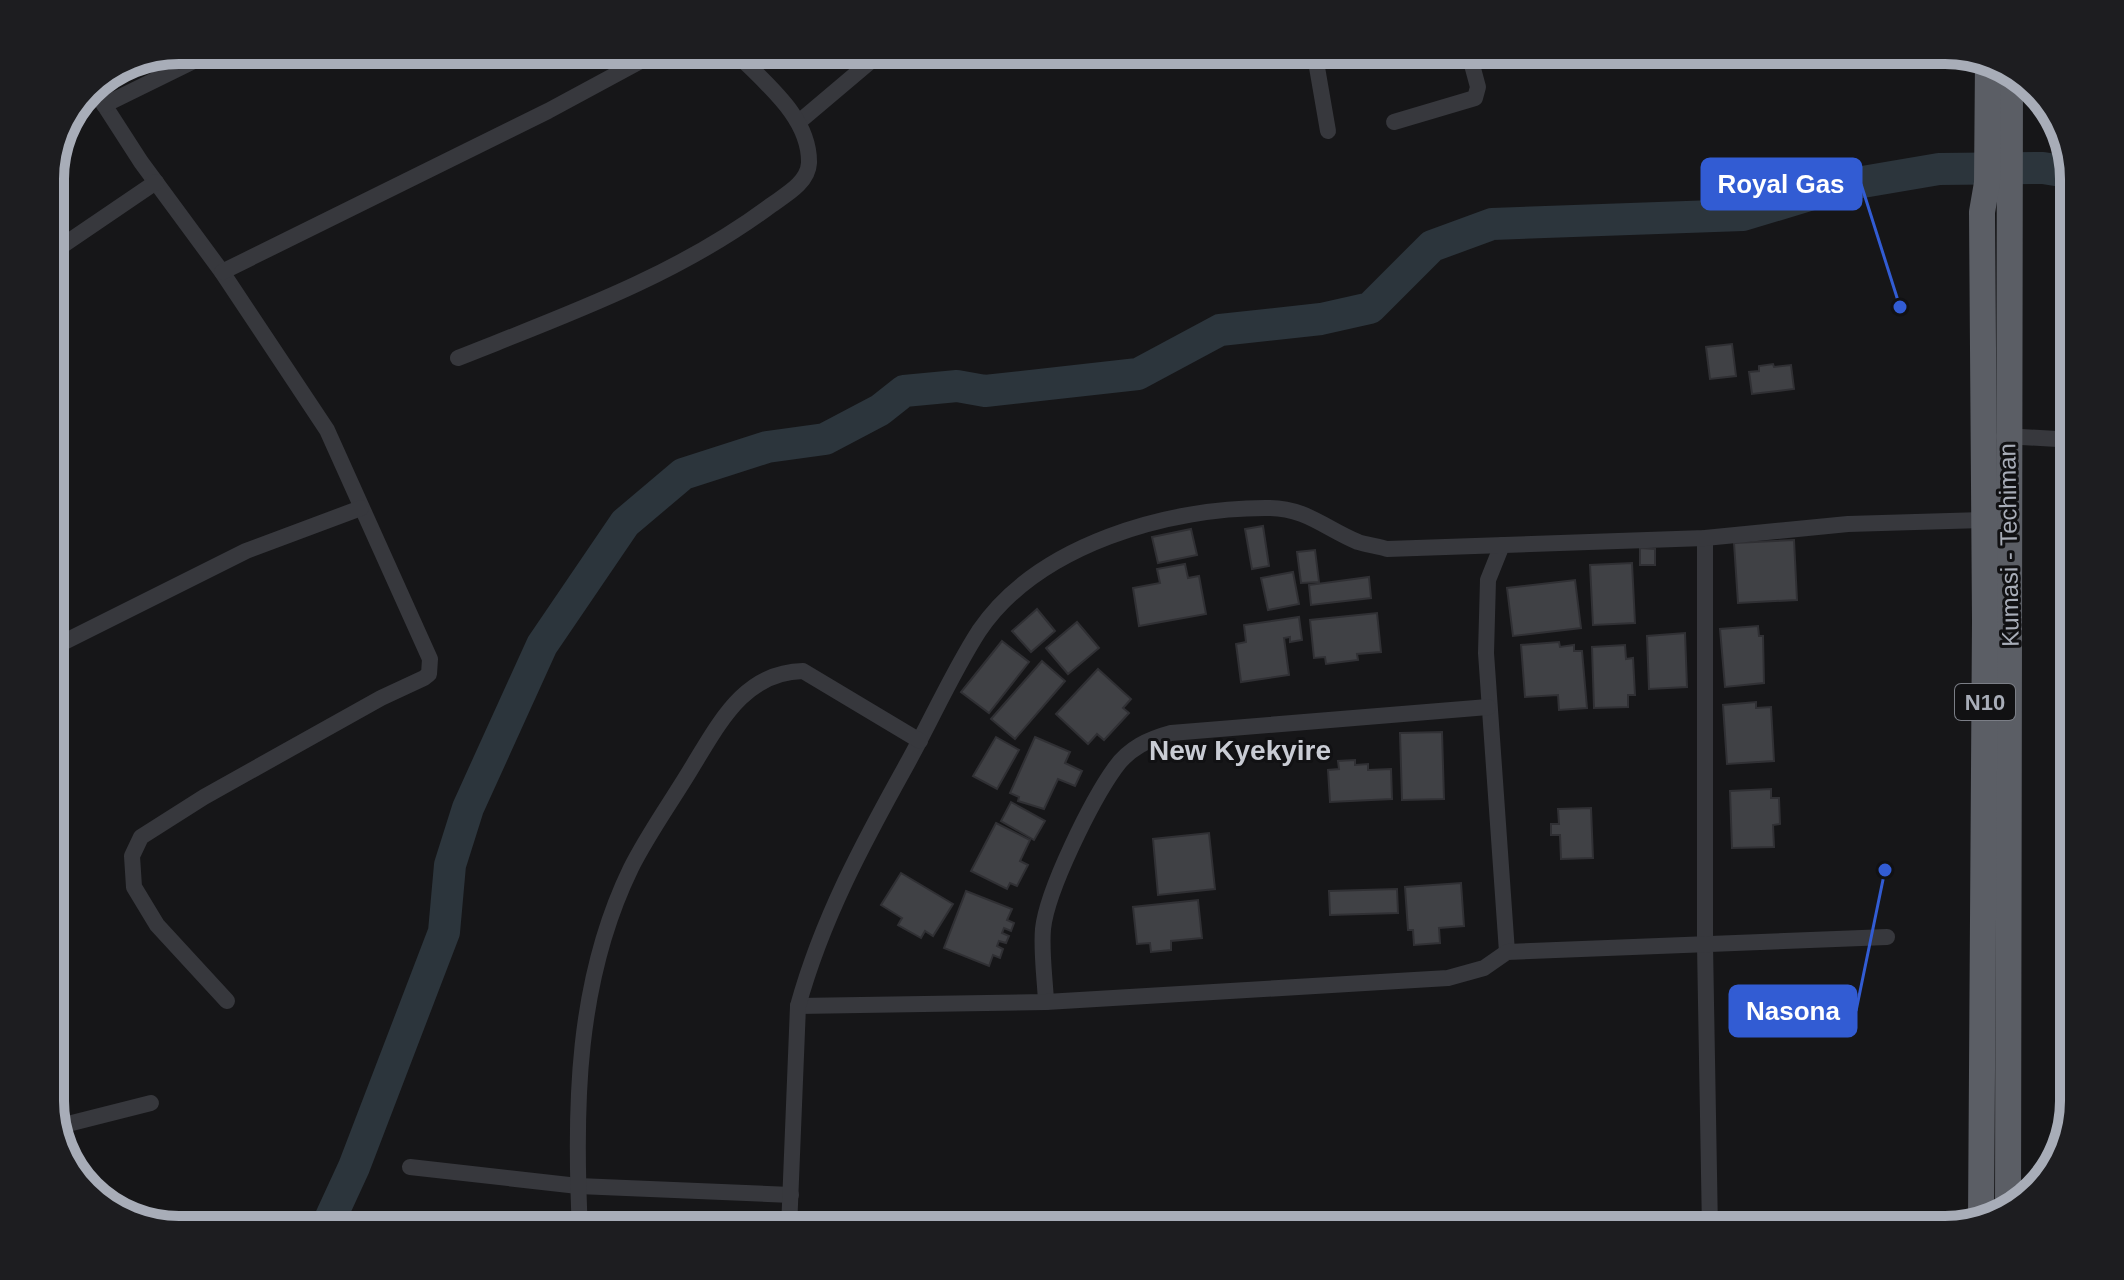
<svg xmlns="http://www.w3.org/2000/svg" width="2124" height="1280" font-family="Arial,sans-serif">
<rect width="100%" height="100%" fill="#161618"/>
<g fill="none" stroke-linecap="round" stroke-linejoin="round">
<polyline stroke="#2c353c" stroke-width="32" points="325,1230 354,1167 444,932 450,865 468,808 542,645 625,523 683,474 767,447 825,439 880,410 904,391 957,386 985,391 1138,374 1220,330 1321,319 1370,308 1432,246 1492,224 1743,215 1839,186 1939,169 2043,168 2074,173"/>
</g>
<g fill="#404145" stroke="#303034" stroke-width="2">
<polygon points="1732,344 1736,376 1710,379 1706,347"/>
<polygon points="1773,364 1774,367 1791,365 1794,389 1752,394 1749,372 1759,371 1759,366"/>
<polygon points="1263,526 1269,566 1252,569 1245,529"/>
<polygon points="1191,529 1197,555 1158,563 1152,537"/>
<polygon points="1794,540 1797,600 1738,603 1734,543"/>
<polygon points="1640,548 1655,549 1655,565 1640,565"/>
<polygon points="1315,550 1319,582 1301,583 1297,552"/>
<polygon points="1632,563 1635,623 1593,625 1590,565"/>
<polygon points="1185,564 1188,578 1199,576 1206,614 1139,626 1133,588 1160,583 1157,569"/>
<polygon points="1293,572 1299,604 1268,610 1261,578"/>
<polygon points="1369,577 1371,598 1311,605 1309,585"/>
<polygon points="1575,580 1581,628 1513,636 1507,588"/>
<polygon points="1037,609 1055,631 1031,652 1012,631"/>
<polygon points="1377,613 1381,652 1357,654 1358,660 1326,664 1325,657 1314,658 1310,620"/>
<polygon points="1299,617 1302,640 1290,642 1290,637 1284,638 1289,675 1241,682 1236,644 1246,642 1244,625"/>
<polygon points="1077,622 1099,648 1068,674 1046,648"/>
<polygon points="1758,626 1759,636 1763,636 1764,683 1725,687 1720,629"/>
<polygon points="1685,633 1687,687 1649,689 1647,636"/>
<polygon points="1002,641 1029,662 989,713 961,692"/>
<polygon points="1559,642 1560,647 1574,645 1574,651 1582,651 1587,708 1559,710 1558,695 1525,697 1521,645"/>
<polygon points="1625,645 1626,659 1633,658 1635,695 1628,695 1628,707 1594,708 1592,647"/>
<polygon points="1042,661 1065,681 1015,739 991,719"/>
<polygon points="1098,669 1131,699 1123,708 1129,713 1104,740 1097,734 1088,744 1056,714"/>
<polygon points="1756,702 1756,708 1771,707 1774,761 1727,764 1723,705"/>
<polygon points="1442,732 1444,799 1402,800 1400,733"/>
<polygon points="996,737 1019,750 997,789 973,776"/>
<polygon points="1035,737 1070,752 1065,763 1082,771 1075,786 1058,779 1044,809 1018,801 1019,797 1010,793"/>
<polygon points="1355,760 1355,765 1368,764 1368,770 1391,769 1392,799 1330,802 1328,770 1339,769 1338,761"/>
<polygon points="1771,789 1771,798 1779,798 1780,824 1773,825 1774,847 1732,848 1730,791"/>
<polygon points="1011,802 1045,821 1034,840 1001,821"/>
<polygon points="1591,808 1593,858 1561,859 1560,835 1551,835 1551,824 1559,824 1558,809"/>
<polygon points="996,823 1030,840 1020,861 1028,865 1017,886 1010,883 1007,889 971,871"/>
<polygon points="1209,833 1215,889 1158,895 1153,839"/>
<polygon points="901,873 953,904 933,936 925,931 921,938 898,925 902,918 881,905"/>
<polygon points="1461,883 1464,926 1439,928 1440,943 1414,945 1413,930 1408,930 1405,887"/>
<polygon points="1397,889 1398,913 1330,915 1329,891"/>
<polygon points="966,891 1012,909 1007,920 1014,923 1011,931 1004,928 1002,933 1009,936 1006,943 999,941 997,946 1003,949 1000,958 993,955 989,966 944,948"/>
<polygon points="1198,900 1202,938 1171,941 1171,950 1151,952 1150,943 1137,944 1133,907"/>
</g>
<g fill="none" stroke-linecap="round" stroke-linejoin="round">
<g stroke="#37383d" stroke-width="16">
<polyline points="1314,50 1328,131"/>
<polyline points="92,86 141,162 222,272 327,430 430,659 429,674 424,678 381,698 204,797 141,837 132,856 134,887 157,925 227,1001"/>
<polyline points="104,105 216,50"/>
<polyline points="800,121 884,50"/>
<polyline points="1394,122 1475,98 1478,87 1468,50"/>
<polyline points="50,254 156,182"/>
<polyline points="222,272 548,111 661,50"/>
<path d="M458,358c108,-43 218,-82 312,-152 15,-11 38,-23 39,-43 1,-47 -46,-81 -76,-113"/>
<polyline points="2004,436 2074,440"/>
<polyline points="1705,538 1705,945 1710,1230"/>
<polyline points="1502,545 1488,580 1486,653 1507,952"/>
<polyline points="50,649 246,551 361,508"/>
<path d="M1046,1002c-1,-23 -5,-50 -3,-73 4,-39 49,-129 72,-161 14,-20 34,-29 56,-35l317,-26"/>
<polyline points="798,1006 1046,1002 1448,978 1484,968 1507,952 1887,937"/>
<polyline points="56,1127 151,1103"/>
<polyline points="410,1167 578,1186 791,1195"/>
<path d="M789,1229l9,-223c24,-87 65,-163 109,-242 24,-43 45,-91 72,-133 59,-87 191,-124 290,-123 37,0 57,21 89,34 9,3 20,4 29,7l318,-11 143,-14 135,-4"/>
<path d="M580,1230c-6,-123 -4,-249 51,-362 18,-36 43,-70 63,-104 27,-44 52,-92 109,-93l117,70"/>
<polyline points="789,1230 947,1223 1633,1224 1711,1228"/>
</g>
<g stroke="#5b5e65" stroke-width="26">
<polyline points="2008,1213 2010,68"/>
<polyline points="1981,1220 1985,621 1982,212 1987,183 1988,62"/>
</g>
</g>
<g text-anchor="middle" stroke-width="6" stroke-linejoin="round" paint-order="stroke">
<rect fill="#111113" stroke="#7b7e86" stroke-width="2" x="1955" y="684" width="60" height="36" rx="6"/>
<g font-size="22" font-weight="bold" fill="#a8adb8">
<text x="1985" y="710">N10</text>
</g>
<g font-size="24" fill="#a8adb8" stroke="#111113">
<text transform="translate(2009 545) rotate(-91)" y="8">Kumasi - Techiman</text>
</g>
<g font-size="28" font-weight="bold" fill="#c9ccd4" stroke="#111113">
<text x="1240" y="760">New Kyekyire</text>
</g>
</g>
<path d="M0 0H2124V1280H0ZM179 64H1945A115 115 0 0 1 2060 179V1101A115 115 0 0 1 1945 1216H179A115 115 0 0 1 64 1101V179A115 115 0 0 1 179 64Z" fill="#1d1d20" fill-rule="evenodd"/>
<path fill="none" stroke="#a8adb8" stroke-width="10" d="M179 64H1945A115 115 0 0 1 2060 179V1101A115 115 0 0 1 1945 1216H179A115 115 0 0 1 64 1101V179A115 115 0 0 1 179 64Z"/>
<path fill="none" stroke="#325cd3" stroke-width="3" d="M1900 307L1861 184M1885 870L1856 1011"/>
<g fill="#325cd3" stroke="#111113" stroke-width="3">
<circle cx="1900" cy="307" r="8"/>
<circle cx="1885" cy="870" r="8"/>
</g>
<g fill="#325cd3" stroke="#325cd3" stroke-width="3">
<rect x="1702" y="159" width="159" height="50" rx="8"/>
<rect x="1730" y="986" width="126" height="50" rx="8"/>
</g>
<g font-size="26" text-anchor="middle" font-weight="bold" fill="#fff">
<text x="1781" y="193">Royal Gas</text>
<text x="1793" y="1020">Nasona</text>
</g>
</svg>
